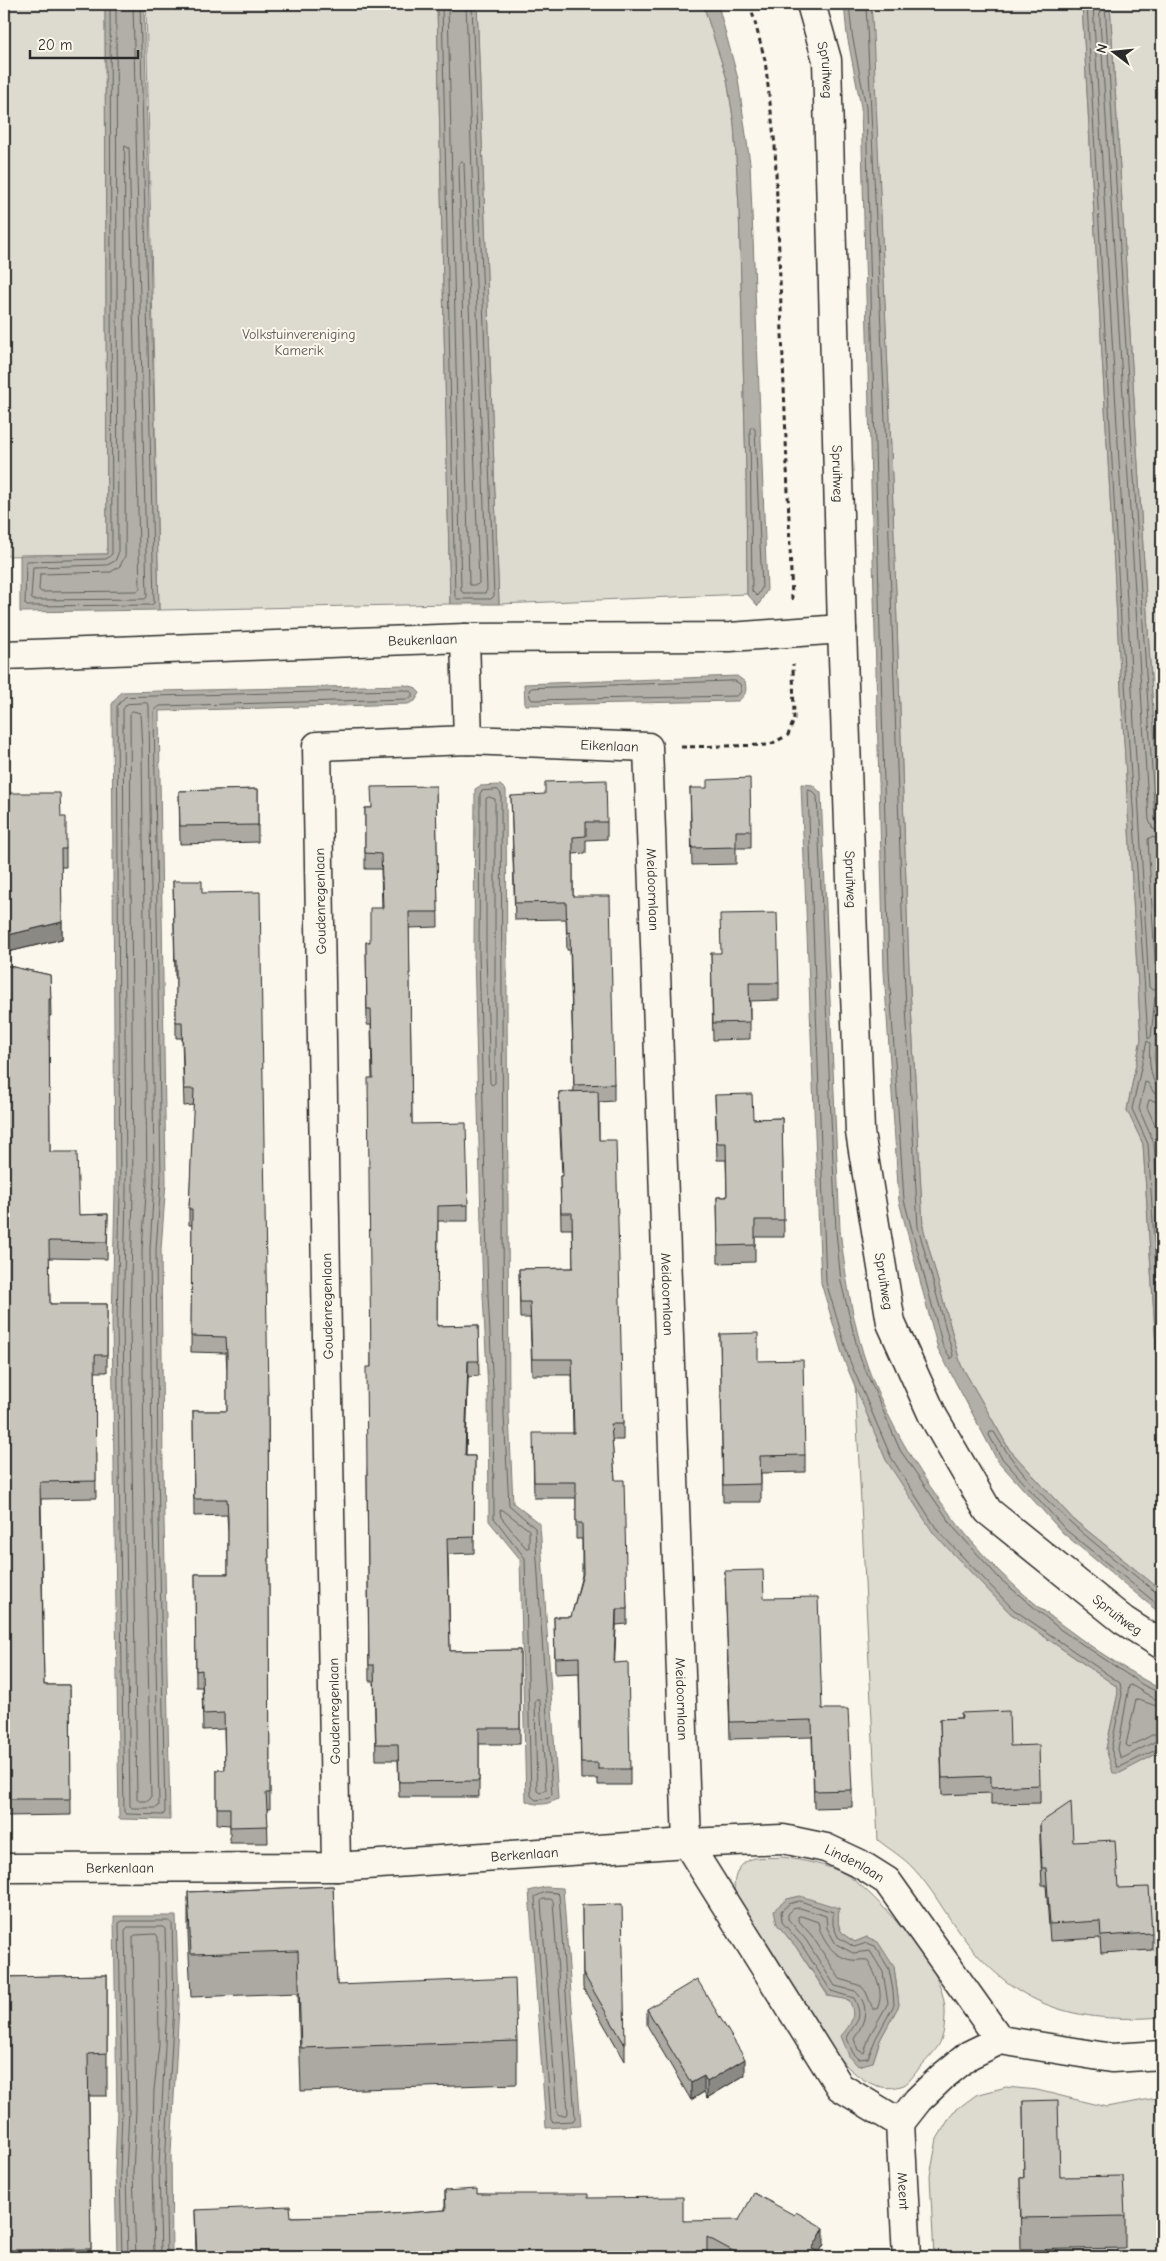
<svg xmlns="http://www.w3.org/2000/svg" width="1166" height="2261" font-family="'Comic Neue',sans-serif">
<rect width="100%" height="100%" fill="#fbf7ec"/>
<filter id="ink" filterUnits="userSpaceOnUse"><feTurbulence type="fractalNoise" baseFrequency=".02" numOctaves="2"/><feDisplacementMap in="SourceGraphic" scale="10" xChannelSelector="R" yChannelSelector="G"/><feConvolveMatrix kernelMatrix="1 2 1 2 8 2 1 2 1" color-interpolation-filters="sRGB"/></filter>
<g filter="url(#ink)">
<g fill="#dddad0" stroke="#84827e" fill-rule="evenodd">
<polygon points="4,4 105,4 107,554 4,556"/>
<polygon points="146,4 437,4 450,604 159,610"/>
<polygon points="477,4 703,4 727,79 734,124 739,207 746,470 747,594 499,604"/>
<polygon points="871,4 1082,4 1141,1039 1127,1110 1143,1144 1162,1440 1162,1591 1073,1519 1009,1449 961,1365 923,1227 909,969 889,393"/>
<polygon points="1110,4 1162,4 1162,860"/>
<polygon points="1162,974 1162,1094 1154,1057"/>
<path d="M855,1384l31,76 124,153 106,73 2,7 -12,56 14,24 42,-22v266c-87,7 -148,-10 -202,-84 -16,-21 -28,-45 -47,-65 -9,-10 -24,-19 -35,-28z"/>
<path d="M783,1857c21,4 43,7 62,17 24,13 77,74 89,98 6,13 12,29 11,44 -1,26 -6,31 -23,49 -5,5 -12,17 -18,20 -32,12 -57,-18 -76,-39l-91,-147c-7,-15 -1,-37 18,-41 9,-1 19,0 28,-1zM839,1908c-2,20 -1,24 16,34l12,-5 27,30 5,38 -19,35 -7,22 -21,-40 2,-12 -5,-10 -21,-4 -32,-49 -19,-23z"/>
<polygon points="1006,2087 1037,2090 1106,2107 1162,2097 1162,2257 1131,2257 1108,2251 1017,2254 1010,2257 934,2257 930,2176 937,2139 953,2112 976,2095"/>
</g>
<g fill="#b1afa7" stroke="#7b7a75">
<polygon points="105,4 144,4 159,610 20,612 20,555 107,554"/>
<polygon points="437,4 477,4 499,604 450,604"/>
<polygon points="703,4 717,4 720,12 738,79 750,163 767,590 758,606 747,594 746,470 739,207 734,124 727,79"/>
<polygon points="844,4 871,4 873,33 889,393 909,969 923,1227 961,1365 1009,1449 1073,1519 1162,1591 1162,1615 1063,1533 997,1460 938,1349 899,1201 884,971 861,107 847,35"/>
<polygon points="1082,4 1110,4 1162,860 1162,974 1154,1057 1162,1094 1162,1440 1143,1144 1127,1110 1141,1039"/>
<path d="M737,676l8,6c2,9 1,13 -7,19l-213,4 -1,-21z"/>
<polygon points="405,685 414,687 420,693 415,701 408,704 159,711 166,1182 161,1249 163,1469 170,1820 119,1819 112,1322 115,1193 112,704 121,692"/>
<path d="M801,784l12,1 8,8 19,437c5,42 11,83 23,123 23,75 84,168 140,222 47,45 103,84 159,115v61l-42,22h-7l-7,-24 12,-56 -2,-7 -106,-73 -76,-79 -48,-74 -42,-100 -23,-77z"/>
<path d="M500,785l6,5 3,625 4,88 27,21 18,275c-11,6 -21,7 -32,2l-6,-242 -31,-38 -1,-130 -5,-96 -9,-341 1,-165 5,-3z"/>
<polygon points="545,1887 563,1888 581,2126 546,2128 529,1891"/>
<path d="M800,1896l39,12c-2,20 -1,24 16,34l12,-5 11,5 16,25 5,38 -19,35 -7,22 -15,4 -9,-10 -8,-20c10,-12 16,-20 8,-36l-20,-4 -33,-49 -19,-23 -3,-14 13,-11z"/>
<polygon points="114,1916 176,1916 179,2005 171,2153 172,2257 117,2257 115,2172 117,2110"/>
</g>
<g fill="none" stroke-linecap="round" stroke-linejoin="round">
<g stroke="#61605d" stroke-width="1">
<polyline points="110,4 112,554 106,559 26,561 25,604 27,606 151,605 154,603 140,4"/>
<polyline points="116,4 118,554 115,561 107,565 33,567 31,598 33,600 145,599 147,597 133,4"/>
<polyline points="442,4 455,597 457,599 491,599 494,596 472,4"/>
<polyline points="448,4 461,590 463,593 485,593 487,590 466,4"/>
<polyline points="849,4 852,34 866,107 889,971 904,1200 943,1346 951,1359 953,1355 918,1227 904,969 884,393 866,4"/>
<polyline points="1087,4 1119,590 1148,1039 1151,1037 1155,997 1162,993"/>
<polyline points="1093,4 1149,987 1152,990 1162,987"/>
<polyline points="1099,4 1149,820 1153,829 1162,832"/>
<polyline points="1105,4 1155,820 1157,824 1162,825"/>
<polygon points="125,146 129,148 140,589 137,591 41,592 39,590 40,574 111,572 120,566 125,556"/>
<polygon points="462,161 464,163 479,583 477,585 470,585 469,583 459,164"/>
<polygon points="752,427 755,429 762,588 757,596 752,591 750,429"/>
<path d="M735,681l5,3c2,6 1,10 -4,12l-204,4 -2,-3 -1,-7 3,-2z"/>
<polygon points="404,690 412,692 412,697 407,699 160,706 154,711 161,1181 156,1249 158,1469 165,1812 163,1815 126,1814 124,1812 117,1322 120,1193 117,706 125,697"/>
<polygon points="147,703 149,705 154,1181 150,1249 152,1469 159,1806 156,1808 132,1808 130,1806 123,1322 126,1193 123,709 127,704"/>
<polygon points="133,711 140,713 142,749 147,1181 142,1249 144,1470 151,1798 148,1801 139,1801 137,1798 130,1322 133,1193 130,713"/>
<polygon points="498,790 501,794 504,1415 509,1505 535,1528 552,1795 549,1798 536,1800 531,1796 525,1558 494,1518 493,1391 488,1295 479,954 480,793 482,791"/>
<polygon points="489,797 495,799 495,1083 492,1085 490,1083 486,954 486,799"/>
<polyline points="1162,839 1151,837 1148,839 1156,977 1162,979"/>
<path d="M1162,1089l-4,-1c-9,-11 -9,-32 -8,-45l-3,-2 -15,68 16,35 14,218"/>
<polyline points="1162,1095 1154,1093 1148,1083 1145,1082 1139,1109 1154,1143 1162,1265"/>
<polyline points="1162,1102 1149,1100 1147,1107 1160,1137 1162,1148"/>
<polygon points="503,1510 529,1530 529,1548 526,1548 501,1517 500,1511"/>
<path d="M1162,1594l-5,-1c-59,-47 -124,-94 -163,-161h-4l-1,3 12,22 65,73 96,78"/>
<polyline points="1162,1694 1143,1685 1061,1630 1000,1579 954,1528 900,1450 859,1355 841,1282 836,1231 817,796 812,791 808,790 826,1282 849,1359 891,1457 938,1531 1013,1609 1120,1683 1122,1694 1111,1749 1117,1767 1120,1767 1162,1747"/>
<polygon points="538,1699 540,1702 546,1790 540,1793 537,1791 535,1702"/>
<polyline points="1162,1701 1155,1699 1131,1685 1129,1686 1118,1749 1120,1757 1123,1758 1156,1741 1162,1740"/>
<polyline points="1162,1708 1136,1699 1126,1745 1129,1747 1152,1735 1162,1733"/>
<polygon points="546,1892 557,1893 559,1895 575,2118 573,2121 553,2122 551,2120 535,1897"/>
<polygon points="543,1899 551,1899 553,1901 568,2112 566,2115 559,2115 557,2113 541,1902"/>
<path d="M800,1901l33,11v13l5,12 16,10 13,-4 8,3 14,23 4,22 1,14 -18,33 -8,20 -9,1 -6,-6 -6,-15c8,-18 18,-17 7,-40l-23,-7 -30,-47 -19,-22 -1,-11 8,-7z"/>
<path d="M800,1908l26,8 1,12 9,16 17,9 17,-2 13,21 5,31 -18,32 -6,18 -6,-3 -4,-11c10,-16 18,-32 1,-48l-20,-5 -29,-46 -18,-21v-5l5,-5z"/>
<path d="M801,1916l17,6c3,17 14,34 33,38 6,1 11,-1 16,0 9,14 18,33 10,49h-4l-7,-17 -5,-6 -21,-7 -28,-43 -14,-16v-3z"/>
<polyline points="122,2257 120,2172 122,2110 119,1923 122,1921 169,1921 172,1923 174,2005 165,2165 167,2257"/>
<polyline points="128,2257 126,2172 129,2110 125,1930 128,1927 163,1927 165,1929 167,2005 159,2165 161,2257"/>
<polyline points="136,2257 133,2173 136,2110 133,1937 135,1935 156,1934 158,1937 159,2045 154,2090 152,2165 154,2257"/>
</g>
<defs>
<g id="minor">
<polyline points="465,638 468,740"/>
<path id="s1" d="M4,655l461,-17 265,-1 112,-8"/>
<path id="s2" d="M336,1867l-19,-1121 151,-6 180,7 39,1096 153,244 60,36"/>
<path id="s3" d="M4,1868l332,-1 351,-24 96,-4 43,9 34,16 27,17 113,159"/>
<polyline points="900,2123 918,2100 942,2077 969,2055 1000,2040 1112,2058 1162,2055"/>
<path id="s4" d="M900,2123l7,134"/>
</g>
<g id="major">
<path id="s5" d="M811,4l16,56 15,569 18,503 31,191 42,93 55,95 135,109 39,25"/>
</g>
</defs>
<use href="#minor" stroke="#2b2b2b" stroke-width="31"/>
<use href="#major" stroke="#2b2b2b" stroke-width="31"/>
<g stroke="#2b2b2b" stroke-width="3" stroke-dasharray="5 4" stroke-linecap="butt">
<polyline points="750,4 765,60 775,146 792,600"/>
<polyline points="681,747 769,745 788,735 794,720 793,664"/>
</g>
<use href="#minor" stroke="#fbf7ec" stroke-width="28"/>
<use href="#major" stroke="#fbf7ec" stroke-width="28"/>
</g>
<g fill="#aba9a2" stroke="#2b2b2b">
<polygon points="436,786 438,927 409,928 412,1124 468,1205 468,1221 438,1221 437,1326 478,1325 479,1376 468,1377 466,1456 475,1456 474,1553 448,1554 450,1651 520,1650 520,1744 479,1744 479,1797 399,1797 398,1760 376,1760 374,1681 369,1681 367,1475 371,1367 372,1078 371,1025 367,1025 366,942 370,942 382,908 381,869 365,869 365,808 371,808"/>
<polygon points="690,788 751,831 751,848 736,848 736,864 692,865"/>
<polygon points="258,789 258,842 180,844 179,791"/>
<polygon points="4,793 61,817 66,849 66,867 61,867 62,939 4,953"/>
<polygon points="511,796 607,822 607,839 586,840 586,853 573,854 573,896 614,1084 614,1101 599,1102 599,1140 623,1424 623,1440 612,1440 615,1480 627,1609 627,1624 616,1625 614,1663 630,1769 630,1785 598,1785 598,1779 581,1779 579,1673 555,1674 554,1617 571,1617 582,1575 582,1539 576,1539 576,1498 534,1498 533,1449 573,1433 572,1375 532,1375 530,1318 520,1318 519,1269 573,1268 572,1229 561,1229 560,1176 562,1176 559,1108 559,1092 574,1091 570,950 567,950 566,919 515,920"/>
<polygon points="173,881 202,893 268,1394 270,1809 267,1809 268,1843 230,1843 230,1825 217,1824 217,1770 225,1770 224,1729 203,1730 202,1687 196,1687 195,1574 228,1574 228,1532 227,1515 194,1516 193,1411 227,1411 227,1370 226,1353 191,1352 192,1225 189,1225 189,1209 194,1105 184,1106 182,1038 176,1038 176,976 175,976"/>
<polygon points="711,953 779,983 779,1000 750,1001 750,1039 713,1040"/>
<polygon points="4,965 50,975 51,1016 49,1016 50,1152 79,1215 108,1214 107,1259 49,1258 50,1304 107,1304 107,1372 95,1372 96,1498 41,1499 44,1685 70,1685 71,1815 4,1816"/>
<polygon points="715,1095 753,1119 782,1118 784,1237 755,1237 755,1262 718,1263 717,1197 727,1197 726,1160 717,1160"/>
<polygon points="720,1334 758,1361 805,1455 805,1472 761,1473 761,1502 723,1502"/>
<polygon points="725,1571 764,1598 822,1709 852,1790 852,1807 814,1808 812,1737 730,1739"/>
<polygon points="961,1713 1010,1746 1040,1785 1040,1803 991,1804 991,1793 942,1795 940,1719 961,1718"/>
<polygon points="1040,1823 1073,1842 1118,1888 1152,1933 1152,1950 1101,1953 1100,1938 1050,1941 1046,1885 1042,1885 1040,1840"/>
<polygon points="333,1886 337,1985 517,2041 517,2084 301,2091 298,1993 191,1997 188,1934 188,1892"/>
<polygon points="582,1905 625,2045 625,2061 583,1988"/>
<polygon points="107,1975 107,2096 89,2096 91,2257 4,2257 4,1977"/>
<polygon points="647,2009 745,2075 707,2098 704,2092 691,2100 647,2025"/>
<polygon points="1023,2101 1060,2177 1125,2216 1125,2248 1021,2250 1020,2178 1024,2178"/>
<polygon points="445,2191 477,2194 588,2198 683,2221 824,2244 817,2257 715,2257 707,2253 707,2257 196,2257 195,2210 291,2217 377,2215 445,2210"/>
</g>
<g fill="#8b8984" stroke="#2b2b2b">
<polygon points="62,922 62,939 4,953 4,936"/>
<polygon points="468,1361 468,1377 465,1472 465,1456"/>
<polygon points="616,1609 616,1625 614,1679 614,1663"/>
<polygon points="745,2059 745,2075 707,2098 707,2082"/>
<polygon points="704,2076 704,2092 691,2100 691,2083"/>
<polygon points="824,2228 824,2244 817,2257 812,2257 812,2249"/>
</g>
<g fill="#c7c4bc" stroke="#2b2b2b">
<polygon points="750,778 751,831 736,831 736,847 692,848 690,788 707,788 707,780"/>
<polygon points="606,780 607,822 586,822 586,836 573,837 573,896 610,896 614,1084 574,1085 570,932 567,933 566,902 515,903 511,796 545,794 545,782"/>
<polygon points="436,786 438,912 409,912 412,1124 466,1123 468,1205 438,1206 437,1326 478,1325 479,1361 468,1361 465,1456 475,1456 474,1537 447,1538 450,1651 520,1650 520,1728 479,1728 479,1781 399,1782 398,1744 376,1744 374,1665 369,1665 366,1367 371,1367 368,1078 373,1078 371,1009 367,1009 366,942 370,942 370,908 383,908 381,854 365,853 365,808 372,808 371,787"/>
<polygon points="258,789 258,825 180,826 179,791"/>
<polygon points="4,793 60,793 61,817 66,817 66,849 61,849 62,922 4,936"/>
<polygon points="173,881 202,881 202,893 260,892 268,1394 270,1793 266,1793 268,1826 230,1827 230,1808 217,1808 217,1770 225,1770 224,1713 203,1714 202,1670 196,1671 195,1574 228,1574 228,1518 227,1499 194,1499 193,1411 227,1411 227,1354 226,1337 191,1336 192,1209 189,1209 194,1089 184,1089 182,1022 176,1022 176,960 175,960"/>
<polygon points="777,913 779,983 749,983 750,1022 713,1023 711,953 721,953 720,914"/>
<polygon points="4,965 50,975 51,999 49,999 50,1152 77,1152 79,1215 108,1214 107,1242 49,1241 50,1304 107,1304 107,1355 95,1355 96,1481 40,1482 44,1685 70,1685 71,1799 4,1799"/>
<polygon points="598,1091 599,1140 616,1140 623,1424 611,1424 615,1480 624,1480 627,1609 616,1609 614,1663 628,1662 630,1769 598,1769 598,1763 581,1763 579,1657 555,1658 554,1617 571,1617 583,1574 582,1523 576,1523 576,1482 534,1482 533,1433 574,1433 572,1359 532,1359 530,1302 520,1302 519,1269 573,1268 572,1213 561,1213 560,1176 563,1176 559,1092"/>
<polygon points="752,1094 753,1119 782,1118 784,1220 755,1220 755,1245 718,1246 717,1197 727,1197 726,1143 717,1143 715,1095"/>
<polygon points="758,1333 758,1361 803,1360 805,1455 760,1456 761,1484 723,1485 720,1334"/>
<polygon points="763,1570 764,1598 818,1597 822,1709 848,1709 852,1790 814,1791 812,1720 730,1722 725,1571"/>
<polygon points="1009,1711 1010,1746 1039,1745 1040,1785 991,1787 991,1776 942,1778 940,1719 962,1718 961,1713"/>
<polygon points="1071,1802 1073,1842 1115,1840 1118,1888 1149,1887 1152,1933 1101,1936 1100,1921 1050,1924 1046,1868 1042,1868 1040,1823"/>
<polygon points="333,1886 337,1985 515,1978 517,2041 301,2048 298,1951 191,1954 188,1892"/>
<polygon points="622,1904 625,2045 583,1973 582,1905"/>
<polygon points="107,1975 107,2053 88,2054 91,2249 8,2250 8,2240 4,2240 4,1977"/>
<polygon points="697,1979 745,2059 707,2082 704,2076 691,2083 647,2009"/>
<polygon points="1058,2100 1060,2177 1123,2176 1125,2216 1021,2218 1020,2178 1024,2178 1023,2101"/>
<polygon points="477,2189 477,2194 588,2194 588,2198 683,2197 683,2221 739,2220 754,2193 794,2215 796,2212 824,2228 812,2249 817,2251 814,2257 744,2257 707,2237 707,2257 197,2257 195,2210 290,2206 291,2217 377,2215 446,2210 445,2191"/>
</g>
</g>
<g text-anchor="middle" stroke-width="4" stroke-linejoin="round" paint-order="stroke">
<g font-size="14" fill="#2b2b2b" stroke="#fbf7ec">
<text dy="5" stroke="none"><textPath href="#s5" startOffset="68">Spruitweg</textPath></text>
<text dy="5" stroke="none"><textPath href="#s5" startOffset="472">Spruitweg</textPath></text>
<text dy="5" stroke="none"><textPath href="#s1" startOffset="419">Beukenlaan</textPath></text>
<text dy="5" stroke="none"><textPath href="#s2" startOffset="1414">Eikenlaan</textPath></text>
<text dy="5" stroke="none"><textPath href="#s5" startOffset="878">Spruitweg</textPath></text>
<text dy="5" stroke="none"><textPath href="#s2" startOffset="1595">Meidoornlaan</textPath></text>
<text transform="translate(320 901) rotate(-91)" y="5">Goudenregenlaan</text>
<text dy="5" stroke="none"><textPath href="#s5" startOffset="1282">Spruitweg</textPath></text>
<text dy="5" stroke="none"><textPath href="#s2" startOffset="2000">Meidoornlaan</textPath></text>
<text transform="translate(327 1306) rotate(-91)" y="5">Goudenregenlaan</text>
<text dy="5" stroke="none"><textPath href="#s5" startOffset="1702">Spruitweg</textPath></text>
<text dy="5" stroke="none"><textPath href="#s2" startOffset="2405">Meidoornlaan</textPath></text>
<text transform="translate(334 1711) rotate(-91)" y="5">Goudenregenlaan</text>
<text dy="5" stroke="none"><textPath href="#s3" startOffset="521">Berkenlaan</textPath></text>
<text dy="5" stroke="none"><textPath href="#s3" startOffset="856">Lindenlaan</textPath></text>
<text dy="5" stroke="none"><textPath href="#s3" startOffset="116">Berkenlaan</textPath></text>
<text dy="5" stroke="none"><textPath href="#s4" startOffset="68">Meent</textPath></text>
</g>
<g font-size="14" fill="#585754" stroke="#fbf7ec">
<text x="299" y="339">Volkstuinvereniging<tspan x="299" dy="16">Kamerik</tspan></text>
</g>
</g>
<rect width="1166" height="2261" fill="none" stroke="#fbf7ec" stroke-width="20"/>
<rect x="10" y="10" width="1146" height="2241" fill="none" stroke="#2b2b2b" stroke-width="2" filter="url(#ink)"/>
<g transform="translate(1114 52) rotate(286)" stroke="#fbf7ec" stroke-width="4" paint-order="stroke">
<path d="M0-4L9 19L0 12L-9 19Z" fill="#2b2b2b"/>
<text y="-8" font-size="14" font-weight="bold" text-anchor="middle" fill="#2b2b2b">N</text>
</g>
<path d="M30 50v8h108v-8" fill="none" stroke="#2b2b2b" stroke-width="2.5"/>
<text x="38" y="50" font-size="15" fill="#2b2b2b" stroke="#fbf7ec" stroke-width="4" paint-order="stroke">20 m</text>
</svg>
